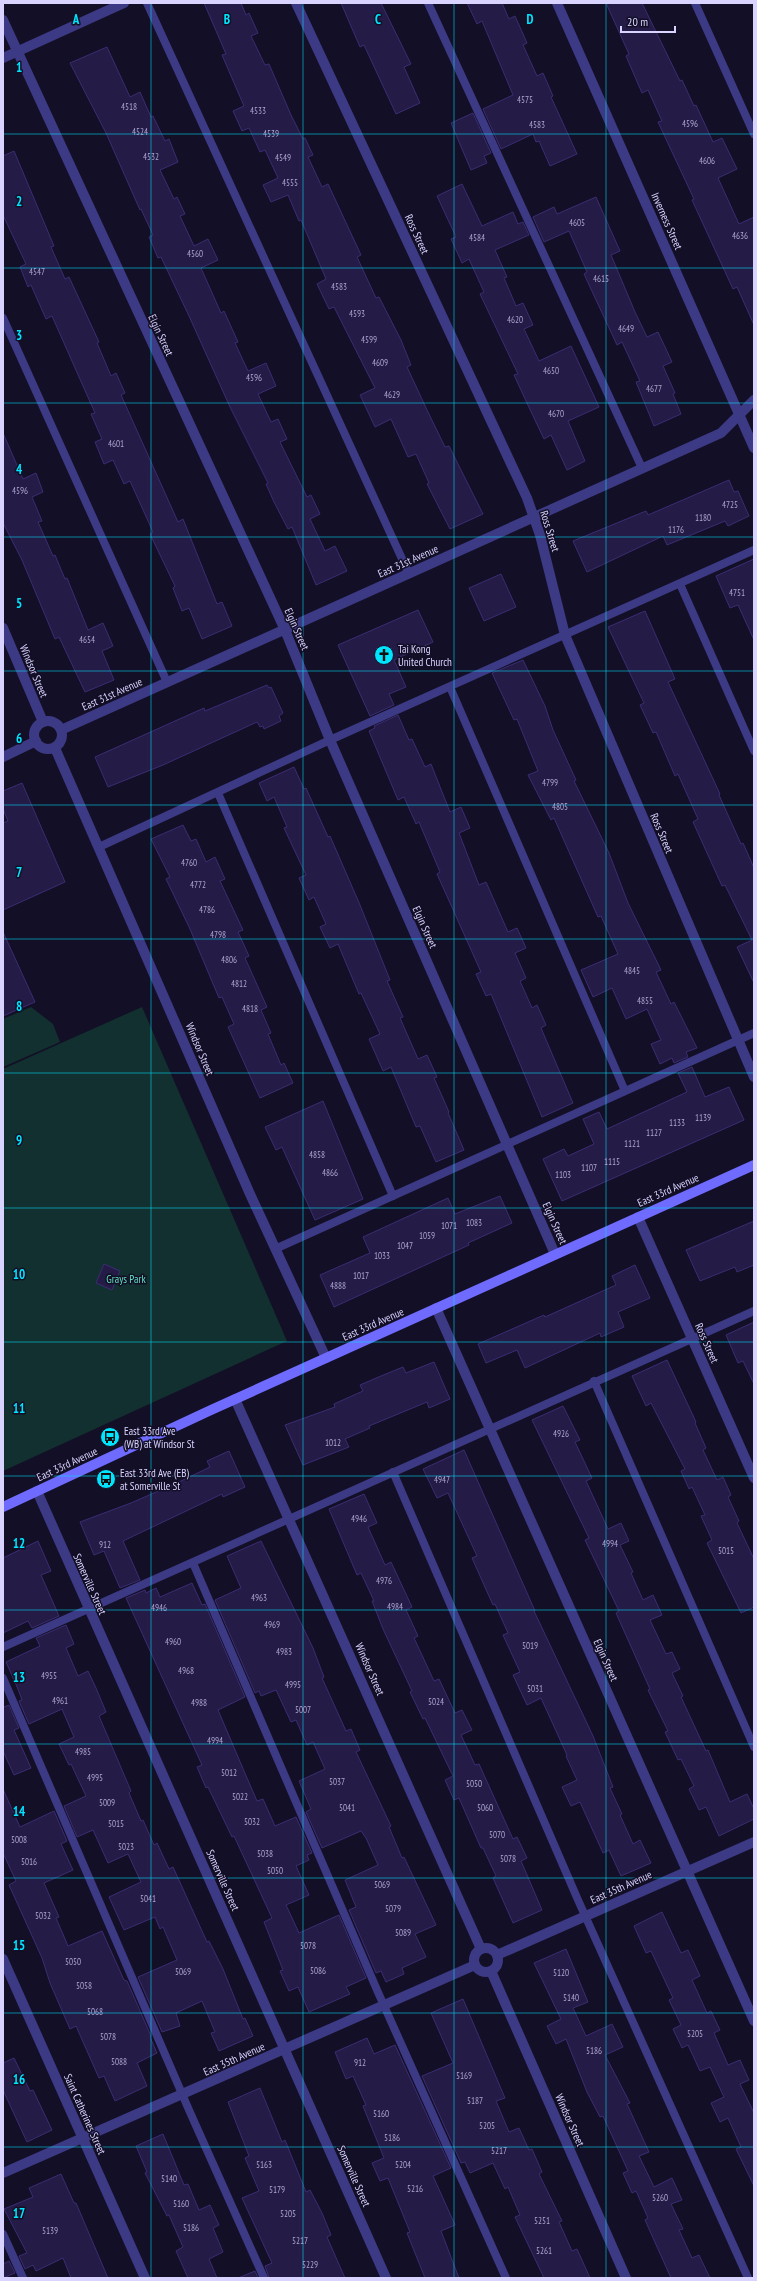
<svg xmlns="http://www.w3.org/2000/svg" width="757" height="2281" font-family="'PT Sans Narrow',sans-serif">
<rect width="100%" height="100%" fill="#130f26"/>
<g fill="#12302f">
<polygon points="31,1007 53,1024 60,1042 3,1067 3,1019"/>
<polygon points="142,1007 287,1341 3,1471 3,1069"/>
</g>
<g fill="#241b47" stroke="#3b2d73">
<polygon points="204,3 241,3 246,15 249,13 258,33 251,36 265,65 269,64 291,115 303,139 305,138 313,155 308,157 322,187 328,184 361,255 357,257 376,298 379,297 401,340 411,365 407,367 427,410 445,447 449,446 483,514 450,529 427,484 429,483 416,454 408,457 391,419 375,427 360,395 375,388 334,307 329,309 317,284 326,279 301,220 299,221 288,195 271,202 263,185 278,178 265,150 260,152 249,128 242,131 233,111 244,106 222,55 226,54"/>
<polygon points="341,3 381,3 411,64 404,67 420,103 396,114 364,45 360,47"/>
<polygon points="467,3 502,3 509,19 515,16 527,43 523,45 537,76 543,73 553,96 551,97 577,154 550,166 539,141 536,142 533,134 501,149 483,109 513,95 482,21 477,24"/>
<polygon points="606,3 642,3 680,81 682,80 694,106 696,105 713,142 722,138 737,169 718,178 739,224 754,217 754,325 737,287 733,289 692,200 694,199 658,122 662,121 648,90 642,93 626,56 629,54"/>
<polygon points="107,47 130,97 140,92 151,117 153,116 165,141 169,139 178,162 160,170 174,199 177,197 185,214 180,216 194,246 208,239 218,260 201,268 221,313 224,311 238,342 235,343 248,371 266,363 276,386 258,394 271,422 278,419 287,439 280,442 307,497 311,495 320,514 310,519 325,551 335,546 347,571 316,585 292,527 288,529 274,502 266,484 268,483 230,407 189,316 161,257 158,258 149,237 153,235 141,209 140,210 106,133 70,63"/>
<polygon points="473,113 491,153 484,156 487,163 471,170 451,123"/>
<polygon points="14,151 54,246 51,247 65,279 69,277 99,342 97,343 111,376 116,373 125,393 121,395 178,522 183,519 217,604 222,602 232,626 202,639 189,608 182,611 173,588 175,586 150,534 153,532 130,481 124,484 113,460 104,464 95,442 102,439 91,414 95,413 52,316 46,319 31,285 28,287 20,267 26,264 3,215 3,156"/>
<polygon points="462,184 482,226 513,212 518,224 523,222 529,235 495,250 507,277 504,278 516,306 523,303 533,325 524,329 539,361 571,346 599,407 568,421 585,461 567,470 551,435 544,439 526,401 514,375 518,374 480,294 484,292 469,259 462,263 451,239 456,237 437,196"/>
<polygon points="596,197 620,251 611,255 635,312 647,337 658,332 672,362 663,366 675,393 673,394 681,414 654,426 636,382 640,381 622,342 617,345 584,274 587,272 569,231 544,242 533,217 554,207 557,214"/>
<polygon points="3,433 23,479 36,473 43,492 32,497 42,521 38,522 53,556 55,555 65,579 67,578 88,630 103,623 113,646 102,651 114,680 85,692 59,637 55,639 22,560 3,523"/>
<polygon points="729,480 734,492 738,491 749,516 728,526 725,521 667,545 663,536 587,572 573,541 646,511 648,515"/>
<polygon points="754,559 754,640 738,605 730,608 716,576"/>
<polygon points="501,574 516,607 484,621 469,588"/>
<polygon points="418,610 433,642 394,660 406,687 389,694 394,705 370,716 338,645"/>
<polygon points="645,611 675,679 668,682 720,794 719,795 741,844 743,843 754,868 754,983 737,947 752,940 725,885 722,886 693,822 698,819 678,774 675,776 656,732 653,733 640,705 644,703 608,627"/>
<polygon points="523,660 545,706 553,730 576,780 574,781 609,853 628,903 661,970 656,972 671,1004 674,1002 697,1048 686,1052 688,1057 674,1063 672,1058 660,1064 651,1044 661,1040 647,1009 626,1019 612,988 593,997 581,970 618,954 601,916 598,917 554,818 551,820 528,775 538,771 517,719 514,720 492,673"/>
<polygon points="267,685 269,688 271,687 283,713 279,716 281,721 264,729 263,726 260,727 257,722 163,765 108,787 95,757 204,708 205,711"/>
<polygon points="398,715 409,740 412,739 425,767 431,764 450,812 461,807 470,828 459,833 479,885 486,882 508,932 517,928 526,948 515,953 526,978 520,981 532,1008 537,1005 546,1025 541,1028 573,1103 542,1117 491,994 486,996 476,974 481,972 437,874 440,872 419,822 416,824 404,797 398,800 369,731 375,728 374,726"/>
<polygon points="294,767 304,789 306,788 328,837 330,836 360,905 390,980 387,981 403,1017 400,1018 418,1059 427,1055 437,1077 434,1078 449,1112 448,1113 464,1150 436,1162 420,1126 416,1127 391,1067 383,1071 369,1039 380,1034 361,993 359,994 338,944 330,948 320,927 326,924 314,897 309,900 299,878 306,875 284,828 287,827 274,797 267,801 259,783"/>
<polygon points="22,783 65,882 3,910 3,823 8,821 3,809 3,791"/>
<polygon points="183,825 191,841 196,839 206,862 215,857 225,879 220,881 243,930 238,932 249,956 245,958 267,1007 261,1010 271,1033 268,1034 281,1065 284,1063 293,1083 260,1098 228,1027 234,1024 222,997 219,998 190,929 166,879 170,877 151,839"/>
<polygon points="3,932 35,1002 3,1016"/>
<polygon points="692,1067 705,1097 729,1087 744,1120 562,1201 543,1159 564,1149 568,1156 594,1144 583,1119 599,1112 607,1129 687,1092 678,1073"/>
<polygon points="323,1101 363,1199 315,1220 282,1147 276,1150 265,1127"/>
<polygon points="500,1196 512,1223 468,1243 469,1245 334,1307 320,1275 370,1253 363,1237 448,1198 455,1214"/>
<polygon points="754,1221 754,1265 737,1272 735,1267 700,1281 686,1250"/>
<polygon points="104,1264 120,1271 112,1290 96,1283"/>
<polygon points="635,1265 650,1298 618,1312 624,1327 601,1337 600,1333 525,1368 517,1350 486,1363 478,1344 544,1315 545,1317 616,1285 612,1276"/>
<polygon points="754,1322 754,1384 743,1361 738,1363 726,1335"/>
<polygon points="667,1360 696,1422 695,1423 706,1448 703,1450 717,1480 723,1477 731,1495 728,1497 739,1521 737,1523 754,1559 754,1607 741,1613 707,1543 712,1540 701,1516 705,1515 692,1487 689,1489 681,1471 685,1469 651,1403 646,1406 632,1376"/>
<polygon points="434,1362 450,1399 429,1408 427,1402 369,1426 370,1428 345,1439 349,1447 303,1465 285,1425 335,1407 334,1404 363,1391 360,1385 381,1376 403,1367 406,1373"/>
<polygon points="563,1406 580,1440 575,1442 592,1478 586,1481 608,1529 621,1523 629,1541 620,1545 633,1572 631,1573 643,1600 653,1595 662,1615 650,1620 666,1654 672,1652 680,1669 672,1673 683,1696 681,1697 706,1751 708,1750 730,1802 747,1794 754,1809 754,1819 719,1836 706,1807 699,1810 689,1789 694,1786 681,1759 678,1760 665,1732 668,1731 648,1690 650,1689 616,1613 619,1611 585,1540 589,1538 532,1420"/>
<polygon points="464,1450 535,1611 534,1611 593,1736 613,1787 610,1788 622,1814 620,1815 633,1844 640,1840 651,1863 621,1876 609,1850 603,1853 580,1802 571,1806 562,1787 577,1780 566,1756 567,1755 541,1698 527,1705 513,1675 520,1672 503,1635 508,1633 495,1604 493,1605 472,1558 477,1556 448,1493 437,1498 423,1469"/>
<polygon points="229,1451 245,1487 223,1497 222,1494 123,1541 140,1580 120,1588 104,1551 94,1555 80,1522 131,1503 181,1481 210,1467 207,1461"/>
<polygon points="364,1494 377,1523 368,1527 385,1565 391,1562 412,1607 406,1610 418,1636 414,1638 434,1681 439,1679 455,1713 462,1710 472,1730 461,1735 475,1765 479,1764 513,1839 517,1837 527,1858 521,1861 542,1910 513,1923 493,1878 496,1876 483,1848 481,1848 459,1798 454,1800 445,1780 453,1776 425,1718 423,1719 410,1692 412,1691 383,1629 372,1601 374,1601 361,1573 357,1575 329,1509"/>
<polygon points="38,1541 51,1571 41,1575 59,1616 32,1628 28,1621 3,1633 3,1558"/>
<polygon points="261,1541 313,1648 324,1677 322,1678 336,1709 346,1731 351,1729 360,1750 356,1752 391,1826 389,1827 402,1858 404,1857 436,1925 415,1934 426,1957 402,1968 404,1974 386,1982 381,1971 376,1973 349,1910 356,1907 345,1880 378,1865 366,1838 361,1831 322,1848 306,1812 311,1809 299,1781 325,1769 313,1742 307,1745 296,1720 291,1722 276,1690 261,1696 259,1691 255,1693 215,1600 241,1588 227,1556"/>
<polygon points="192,1583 202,1605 205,1604 245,1697 218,1710 244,1771 257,1801 263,1799 275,1826 296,1817 312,1853 307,1855 309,1860 296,1866 309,1895 286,1905 299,1933 339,1915 366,1978 346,1987 350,1994 309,2012 298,1987 289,1991 280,1971 283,1970 264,1922 272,1918 234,1836 232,1837 208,1787 206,1788 197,1767 202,1765 126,1598 145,1590 146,1593 156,1588 160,1597"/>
<polygon points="66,1625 74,1644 66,1648 78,1676 88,1671 96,1688 106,1712 99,1716 131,1791 129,1793 141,1821 143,1820 154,1845 157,1843 169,1869 173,1867 207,1942 209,1941 223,1969 243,2019 245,2018 253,2036 219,2051 211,2033 215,2032 202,2001 176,2013 180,2026 162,2032 138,1977 177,1960 163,1927 160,1929 155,1917 124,1930 109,1897 141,1882 128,1854 108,1863 93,1830 77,1837 64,1806 86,1796 71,1764 69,1765 59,1744 74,1737 62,1709 29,1724 19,1701 22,1700 18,1689 6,1662 40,1646 36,1638"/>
<polygon points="3,1705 4,1707 9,1705 19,1728 14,1730 31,1768 14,1775 3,1751"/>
<polygon points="3,1789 20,1827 54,1811 67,1841 61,1844 73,1870 44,1883 59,1917 56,1918 68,1946 102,1931 124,1980 127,1981 151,2036 150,2037 157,2053 137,2063 147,2086 115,2101 104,2076 99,2078 76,2026 70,2029 50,1983 42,1958 9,1885 16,1881 3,1853"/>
<polygon points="662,1912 681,1953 688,1950 700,1976 692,1980 707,2013 711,2011 720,2030 714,2033 728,2065 740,2060 749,2080 740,2084 754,2113 754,2186 736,2149 741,2147 728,2118 720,2122 711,2103 724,2097 710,2067 700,2071 688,2045 682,2048 673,2029 681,2025 669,2000 673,1998 651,1951 646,1953 634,1926"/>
<polygon points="566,1949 588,2002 573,2008 586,2036 612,2024 623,2047 605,2055 630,2103 627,2104 649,2152 639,2156 654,2187 672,2178 682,2200 671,2204 683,2229 679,2230 692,2258 699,2255 710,2278 671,2278 645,2220 648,2218 636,2191 632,2193 623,2173 628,2171 603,2116 600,2117 587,2092 566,2039 556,2044 547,2026 561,2019 534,1963"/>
<polygon points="463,1999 505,2098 496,2101 509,2132 519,2128 529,2150 532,2149 542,2172 539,2174 562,2221 559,2222 572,2251 577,2249 590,2278 544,2278 515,2217 520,2215 508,2187 505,2189 493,2163 470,2173 465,2162 461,2163 422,2076 453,2063 431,2013"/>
<polygon points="367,2038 374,2054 395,2045 451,2168 433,2176 455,2225 441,2231 459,2278 425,2278 407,2233 410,2232 388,2178 380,2181 372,2163 384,2158 363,2106 366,2105 353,2076 346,2079 335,2052"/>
<polygon points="14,2058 30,2091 33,2090 52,2130 27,2142 3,2090 3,2063"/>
<polygon points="260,2088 282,2142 285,2140 306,2192 310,2190 322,2213 331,2235 327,2237 345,2278 269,2278 265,2266 272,2263 242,2198 259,2191 245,2158 249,2156 228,2102"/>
<polygon points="163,2134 184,2185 188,2184 199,2210 210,2205 219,2225 213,2228 223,2252 209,2259 217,2278 188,2278 176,2251 183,2247 169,2215 167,2216 145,2173 147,2172 136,2146"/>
<polygon points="61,2174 74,2203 76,2203 108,2278 71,2278 63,2258 36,2271 33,2265 25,2269 19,2256 27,2253 4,2209 33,2197 29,2188"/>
<polygon points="9,2261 15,2273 3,2278 3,2264"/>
<polygon points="255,2271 258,2278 238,2278"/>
</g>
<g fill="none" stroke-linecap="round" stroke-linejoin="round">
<g stroke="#3d3a85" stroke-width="8">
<polyline points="147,3 409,574"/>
<polyline points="428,3 642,468"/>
<polyline points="695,3 754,134"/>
<polyline points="3,318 167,682"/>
<polyline points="680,584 754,751"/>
<polyline points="450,687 625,1091"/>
<polyline points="218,793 393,1196"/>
<polyline points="99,847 330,740 754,550"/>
<polyline points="275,1249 754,1033"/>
<polyline points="594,1381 754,1747"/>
<polyline points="393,1472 578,1900 748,2278"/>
<polyline points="193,1563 377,1990 506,2278"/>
<polyline points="3,1647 754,1311"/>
<polyline points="3,1678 189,2110 264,2278"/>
<polyline points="3,2234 23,2278"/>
</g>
<g stroke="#3d3a85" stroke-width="10">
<polyline points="296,3 527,498 540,535 565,635 754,1077"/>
<polyline points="557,3 754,448"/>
<polyline points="3,20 285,630 330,740 555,1254"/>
<polyline points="3,58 124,3"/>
<polyline points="3,628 43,722"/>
<circle cx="48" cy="735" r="14"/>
<polyline points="61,730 721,433 754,400"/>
<polyline points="55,748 250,1194 326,1358"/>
<polyline points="3,757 36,741"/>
<polyline points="638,1217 754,1478"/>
<polyline points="436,1308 754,2021"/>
<polyline points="235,1399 481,1949"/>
<polyline points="37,1491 386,2278"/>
<circle cx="486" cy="1960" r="12"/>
<polyline points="497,1955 754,1842"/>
<polyline points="3,1959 145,2278"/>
<polyline points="491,1971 626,2278"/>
<polyline points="3,2173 475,1965"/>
</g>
<polyline stroke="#6f6bff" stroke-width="10" points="3,1507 211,1410 754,1165"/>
</g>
<path fill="none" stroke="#00e5ff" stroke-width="1" stroke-opacity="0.55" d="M151,3v2275M303,3v2275M454,3v2275M606,3v2275M3,134h751M3,268h751M3,403h751M3,537h751M3,671h751M3,805h751M3,939h751M3,1073h751M3,1208h751M3,1342h751M3,1476h751M3,1610h751M3,1744h751M3,1878h751M3,2013h751M3,2147h751"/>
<defs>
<symbol id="church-disc" viewBox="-11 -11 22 22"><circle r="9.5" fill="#00e5ff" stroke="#130f26"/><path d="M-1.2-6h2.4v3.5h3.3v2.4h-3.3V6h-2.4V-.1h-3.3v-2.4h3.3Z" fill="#111"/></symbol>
<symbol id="bus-disc" viewBox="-11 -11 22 22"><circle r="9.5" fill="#00e5ff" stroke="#130f26"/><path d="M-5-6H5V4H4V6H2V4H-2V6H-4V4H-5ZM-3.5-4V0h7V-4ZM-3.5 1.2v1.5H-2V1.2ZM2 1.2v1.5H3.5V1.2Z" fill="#111"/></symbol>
</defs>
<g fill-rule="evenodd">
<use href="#church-disc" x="373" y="644" width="22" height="22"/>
<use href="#bus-disc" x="99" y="1426" width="22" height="22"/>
<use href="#bus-disc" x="95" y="1468" width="22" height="22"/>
</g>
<g text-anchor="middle" stroke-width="3" stroke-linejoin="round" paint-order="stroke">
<g font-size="9" fill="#aca6d1">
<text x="525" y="103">4575</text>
<text x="129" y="110">4518</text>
<text x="258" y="114">4533</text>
<text x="690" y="127">4596</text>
<text x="537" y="128">4583</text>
<text x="140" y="135">4524</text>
<text x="271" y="137">4539</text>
<text x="151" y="160">4532</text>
<text x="283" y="161">4549</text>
<text x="707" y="164">4606</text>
<text x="290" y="186">4555</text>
<text x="577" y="226">4605</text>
<text x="740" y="239">4636</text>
<text x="477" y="241">4584</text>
<text x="195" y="257">4560</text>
<text x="37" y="275">4547</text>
<text x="601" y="282">4615</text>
<text x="339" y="290">4583</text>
<text x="357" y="317">4593</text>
<text x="515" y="323">4620</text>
<text x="626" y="332">4649</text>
<text x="369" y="343">4599</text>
<text x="380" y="366">4609</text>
<text x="551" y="374">4650</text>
<text x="254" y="381">4596</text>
<text x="654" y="392">4677</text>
<text x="392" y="398">4629</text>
<text x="556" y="417">4670</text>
<text x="116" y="447">4601</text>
<text x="20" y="494">4596</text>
<text x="730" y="508">4725</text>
<text x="703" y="521">1180</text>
<text x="676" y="533">1176</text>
<text x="737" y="596">4751</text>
<text x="87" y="643">4654</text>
<text x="550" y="786">4799</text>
<text x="560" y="810">4805</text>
<text x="189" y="866">4760</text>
<text x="198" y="888">4772</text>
<text x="207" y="913">4786</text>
<text x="218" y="938">4798</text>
<text x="229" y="963">4806</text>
<text x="632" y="974">4845</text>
<text x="239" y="987">4812</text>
<text x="645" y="1004">4855</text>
<text x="250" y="1012">4818</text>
<text x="703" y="1121">1139</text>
<text x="677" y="1126">1133</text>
<text x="654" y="1136">1127</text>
<text x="632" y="1147">1121</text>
<text x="317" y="1158">4858</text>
<text x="612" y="1165">1115</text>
<text x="589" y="1171">1107</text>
<text x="330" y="1176">4866</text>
<text x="563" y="1178">1103</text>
<text x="474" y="1226">1083</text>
<text x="449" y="1229">1071</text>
<text x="427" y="1239">1059</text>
<text x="405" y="1249">1047</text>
<text x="382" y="1259">1033</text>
<text x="361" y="1279">1017</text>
<text x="338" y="1289">4888</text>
<text x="561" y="1437">4926</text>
<text x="333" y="1446">1012</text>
<text x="442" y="1483">4947</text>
<text x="359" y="1522">4946</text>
<text x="610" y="1547">4994</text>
<text x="105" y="1548">912</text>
<text x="726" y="1554">5015</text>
<text x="384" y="1584">4976</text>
<text x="259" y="1601">4963</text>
<text x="395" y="1610">4984</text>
<text x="159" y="1611">4946</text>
<text x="272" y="1628">4969</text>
<text x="173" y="1645">4960</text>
<text x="530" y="1649">5019</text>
<text x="284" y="1655">4983</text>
<text x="186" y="1674">4968</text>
<text x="49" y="1679">4955</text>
<text x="293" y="1688">4995</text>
<text x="535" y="1692">5031</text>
<text x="60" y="1704">4961</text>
<text x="436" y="1705">5024</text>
<text x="199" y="1706">4988</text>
<text x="303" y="1713">5007</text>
<text x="215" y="1744">4994</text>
<text x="83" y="1755">4985</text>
<text x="229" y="1776">5012</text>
<text x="95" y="1781">4995</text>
<text x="337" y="1785">5037</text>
<text x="474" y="1787">5050</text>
<text x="240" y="1800">5022</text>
<text x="107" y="1806">5009</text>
<text x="347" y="1811">5041</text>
<text x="485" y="1811">5060</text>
<text x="252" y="1825">5032</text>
<text x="116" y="1827">5015</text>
<text x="497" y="1838">5070</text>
<text x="19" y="1843">5008</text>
<text x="126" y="1850">5023</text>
<text x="265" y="1857">5038</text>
<text x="508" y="1862">5078</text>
<text x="29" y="1865">5016</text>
<text x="275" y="1874">5050</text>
<text x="382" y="1888">5069</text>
<text x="148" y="1902">5041</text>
<text x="393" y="1912">5079</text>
<text x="43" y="1919">5032</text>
<text x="403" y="1936">5089</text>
<text x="308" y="1949">5078</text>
<text x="73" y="1965">5050</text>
<text x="318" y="1974">5086</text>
<text x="183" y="1975">5069</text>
<text x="561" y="1976">5120</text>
<text x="84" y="1989">5058</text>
<text x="571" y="2001">5140</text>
<text x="95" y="2015">5068</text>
<text x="695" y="2037">5205</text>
<text x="108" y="2040">5078</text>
<text x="594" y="2054">5186</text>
<text x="119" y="2065">5088</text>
<text x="360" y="2066">912</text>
<text x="464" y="2079">5169</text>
<text x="475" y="2104">5187</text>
<text x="381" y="2117">5160</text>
<text x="487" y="2129">5205</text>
<text x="392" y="2141">5186</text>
<text x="499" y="2154">5217</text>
<text x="264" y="2168">5163</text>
<text x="403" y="2168">5204</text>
<text x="169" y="2182">5140</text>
<text x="415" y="2192">5216</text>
<text x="277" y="2193">5179</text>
<text x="660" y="2201">5260</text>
<text x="181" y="2207">5160</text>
<text x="288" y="2217">5205</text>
<text x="542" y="2224">5251</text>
<text x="191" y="2231">5186</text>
<text x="50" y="2234">5139</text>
<text x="300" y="2244">5217</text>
<text x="544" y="2254">5261</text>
<text x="310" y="2268">5229</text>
</g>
<g font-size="11" fill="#d9d4ff" stroke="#130f26">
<text transform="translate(667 221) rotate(66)" y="4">Inverness Street</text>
<text transform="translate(417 234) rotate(65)" y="4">Ross Street</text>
<text transform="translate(161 335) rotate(65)" y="4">Elgin Street</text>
<text transform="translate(550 531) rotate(73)" y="4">Ross Street</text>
<text transform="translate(408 561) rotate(-24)" y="4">East 31st Avenue</text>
<text transform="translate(297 629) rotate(66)" y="4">Elgin Street</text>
<text transform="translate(34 671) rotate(67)" y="4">Windsor Street</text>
<text transform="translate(112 694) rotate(-24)" y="4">East 31st Avenue</text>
<text transform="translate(662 833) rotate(67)" y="4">Ross Street</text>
<text transform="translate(425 927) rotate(66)" y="4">Elgin Street</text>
<text transform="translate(200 1049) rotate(67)" y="4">Windsor Street</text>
<text transform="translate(668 1190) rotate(-24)" y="4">East 33rd Avenue</text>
<text transform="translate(555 1223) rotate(66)" y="4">Elgin Street</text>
<text transform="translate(373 1324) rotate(-24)" y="4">East 33rd Avenue</text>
<text transform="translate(707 1343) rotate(66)" y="4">Ross Street</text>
<text transform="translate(67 1464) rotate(-25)" y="4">East 33rd Avenue</text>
<text transform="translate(90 1584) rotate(66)" y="4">Somerville Street</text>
<text transform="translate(606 1660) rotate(66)" y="4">Elgin Street</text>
<text transform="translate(370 1669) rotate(66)" y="4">Windsor Street</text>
<text transform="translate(223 1880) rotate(66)" y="4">Somerville Street</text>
<text transform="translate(621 1887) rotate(-24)" y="4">East 35th Avenue</text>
<text transform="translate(234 2059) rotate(-24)" y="4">East 35th Avenue</text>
<text transform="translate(85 2114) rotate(66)" y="4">Saint Catherines Street</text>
<text transform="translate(570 2120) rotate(66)" y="4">Windsor Street</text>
<text transform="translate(354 2176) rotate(66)" y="4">Somerville Street</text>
</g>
<g font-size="11" fill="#d9d4ff" stroke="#130f26" text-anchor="start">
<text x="398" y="653">Tai Kong<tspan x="398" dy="13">United Church</tspan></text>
<text x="124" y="1435">East 33rd Ave<tspan x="124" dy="13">(WB) at Windsor St</tspan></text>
<text x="120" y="1477">East 33rd Ave (EB)<tspan x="120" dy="13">at Somerville St</tspan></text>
</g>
<g font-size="11" fill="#5fe0c0" stroke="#130f26">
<text x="126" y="1283">Grays Park</text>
</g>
</g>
<g font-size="13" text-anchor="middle" font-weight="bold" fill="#00e5ff" stroke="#130f26" stroke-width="3" stroke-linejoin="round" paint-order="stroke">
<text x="76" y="24">A</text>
<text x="227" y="24">B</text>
<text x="378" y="24">C</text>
<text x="530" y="24">D</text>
<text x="19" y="72">1</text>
<text x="19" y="206">2</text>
<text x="19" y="340">3</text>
<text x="19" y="474">4</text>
<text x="19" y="608">5</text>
<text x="19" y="743">6</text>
<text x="19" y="877">7</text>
<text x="19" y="1011">8</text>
<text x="19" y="1145">9</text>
<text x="19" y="1279">10</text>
<text x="19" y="1413">11</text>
<text x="19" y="1548">12</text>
<text x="19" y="1682">13</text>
<text x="19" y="1816">14</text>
<text x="19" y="1950">15</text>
<text x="19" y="2084">16</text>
<text x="19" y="2218">17</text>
</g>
<rect width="757" height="2281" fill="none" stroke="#d9d4ff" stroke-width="8"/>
<path d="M621 26v6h54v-6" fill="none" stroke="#d9d4ff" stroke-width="2"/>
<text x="627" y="26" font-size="12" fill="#d9d4ff" stroke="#130f26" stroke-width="3" paint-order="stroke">20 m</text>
</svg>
